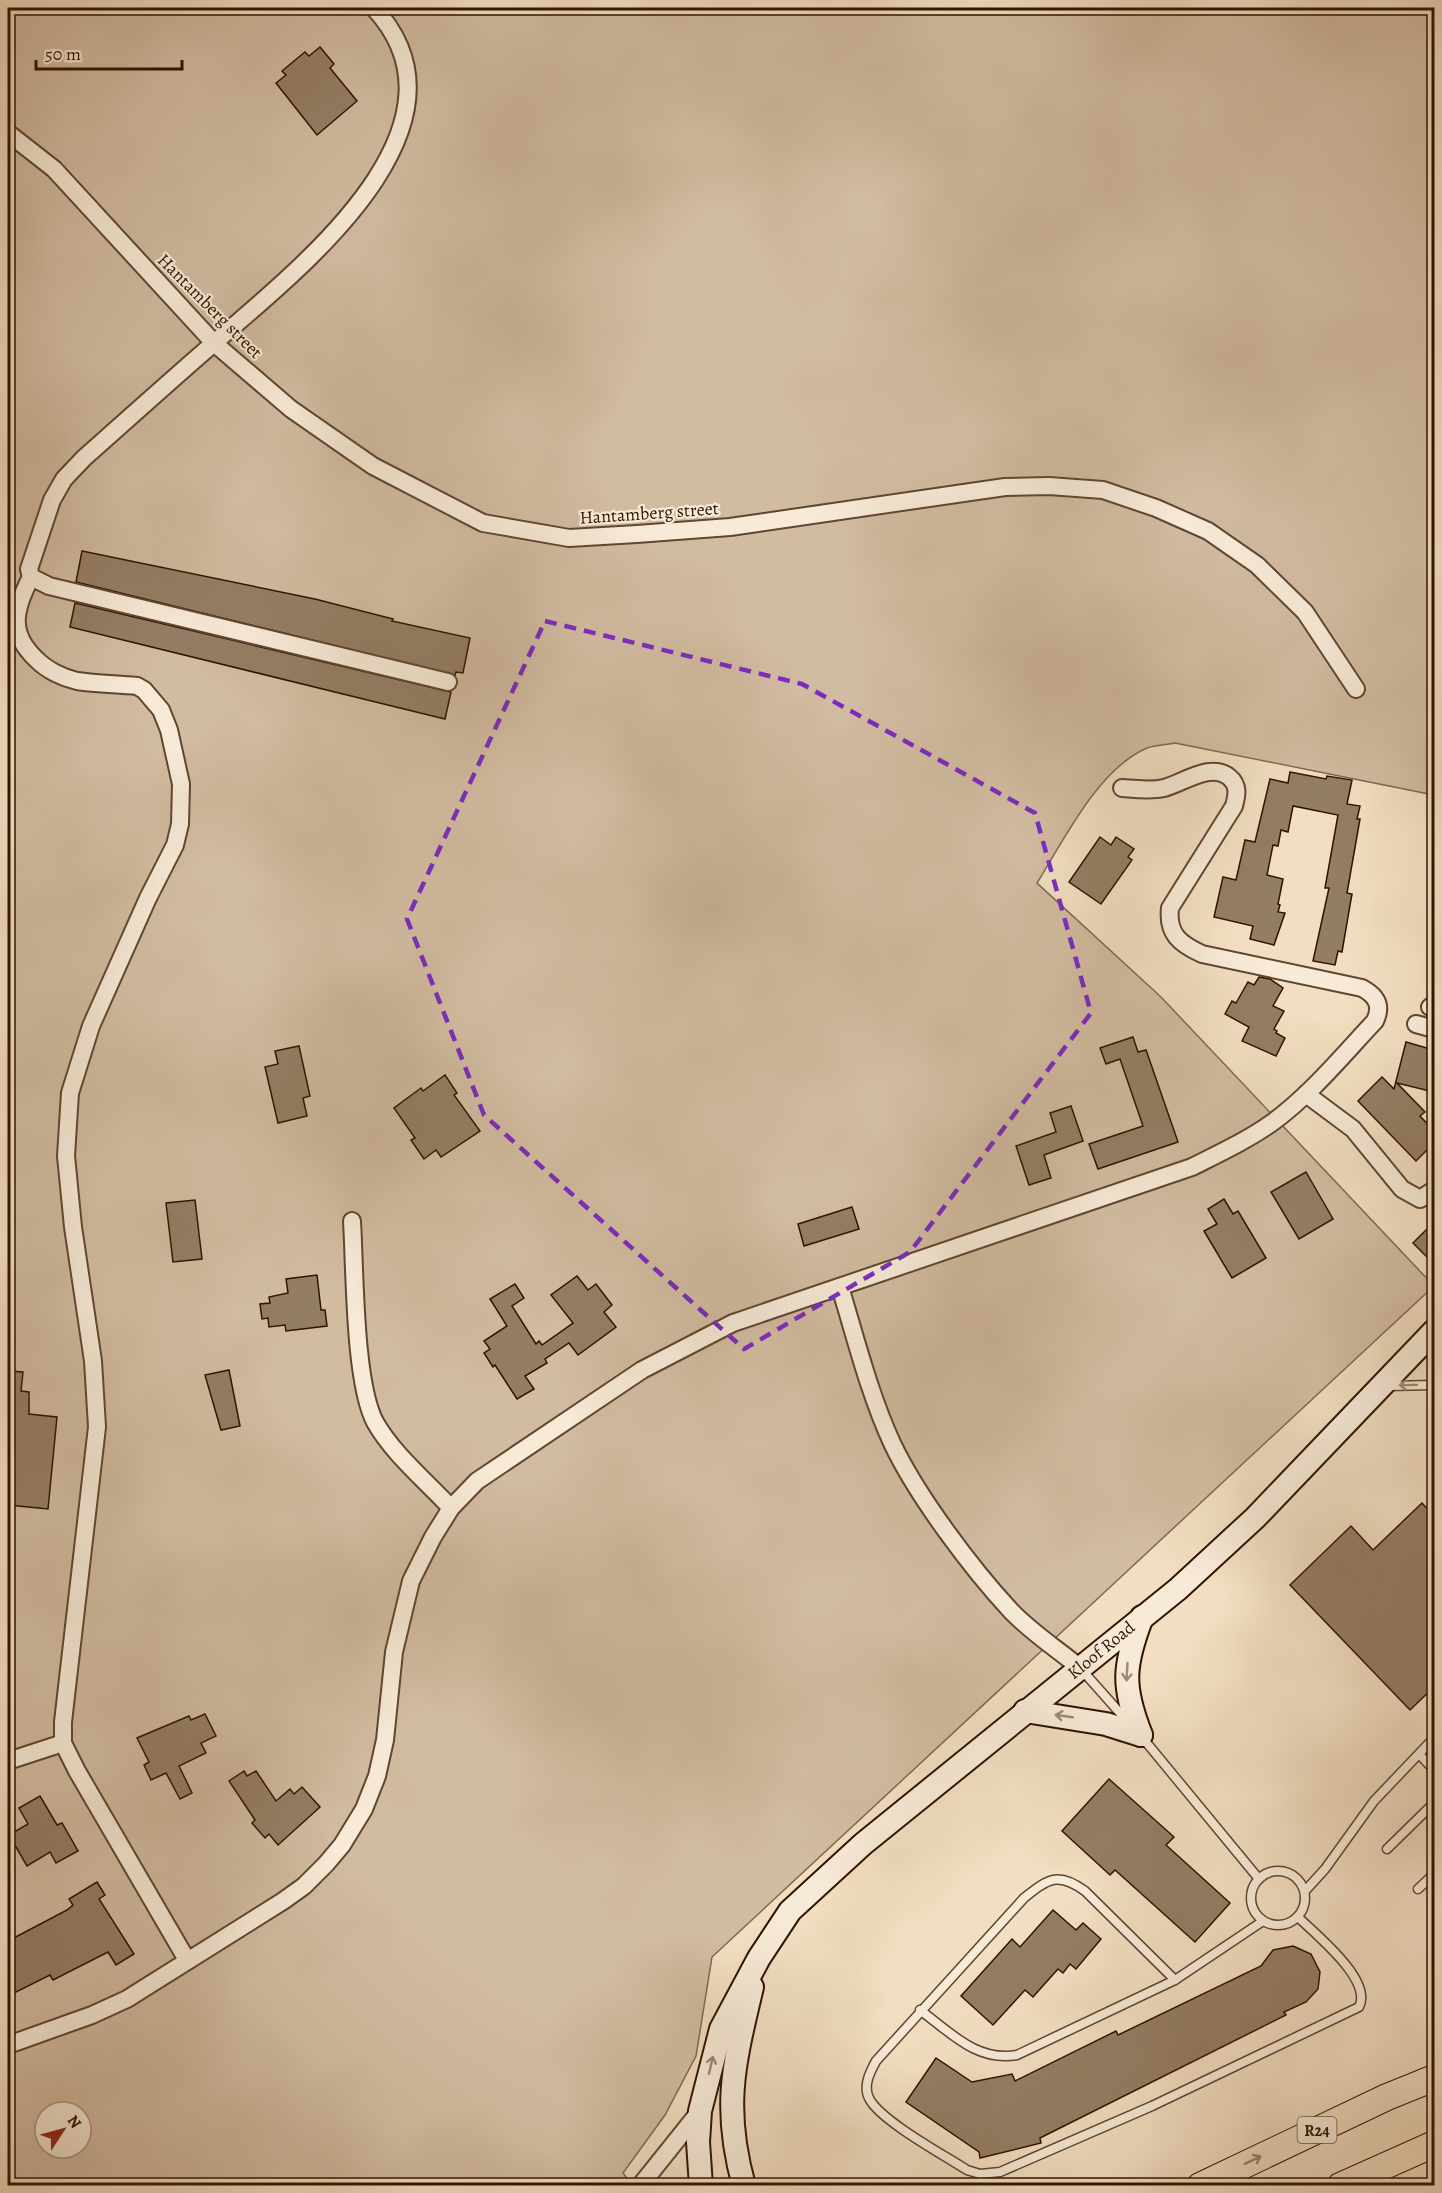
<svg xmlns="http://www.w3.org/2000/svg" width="1442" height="2193" font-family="Alegreya,serif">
<rect width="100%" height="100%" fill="#f2dec2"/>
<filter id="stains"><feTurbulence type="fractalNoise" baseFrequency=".00333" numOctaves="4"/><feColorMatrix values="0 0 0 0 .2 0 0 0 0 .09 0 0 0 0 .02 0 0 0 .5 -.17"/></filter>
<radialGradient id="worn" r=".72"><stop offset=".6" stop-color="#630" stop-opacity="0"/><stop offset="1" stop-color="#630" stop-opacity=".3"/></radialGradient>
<path fill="#d1bba1" stroke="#806750" stroke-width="1.5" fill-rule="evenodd" d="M8,8h1426v787l-259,-52c-9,2 -20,2 -28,5 -49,21 -83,92 -110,135l124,114 273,289 -722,671 -16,99 -31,59 -42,58 9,12 -624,1zM45,2112h36v36h-36z"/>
<g fill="#947d65" stroke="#2f1300" stroke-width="1.5">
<polygon points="320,47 334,64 330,68 357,101 317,135 276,83 286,75 282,71 305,52 309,56"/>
<polygon points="82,551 315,599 393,619 392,621 470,638 463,673 456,672 455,675 76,582"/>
<polygon points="75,603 451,692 445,719 70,627"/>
<polygon points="1290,772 1326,779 1327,776 1352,780 1347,804 1360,806 1357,819 1360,819 1347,893 1352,894 1350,905 1342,952 1338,951 1335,965 1313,961 1329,888 1325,888 1338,815 1293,806 1288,832 1281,830 1278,846 1273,845 1267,875 1283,879 1278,904 1280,905 1278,912 1285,913 1274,945 1250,939 1253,926 1214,917 1223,877 1236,880 1245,840 1255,842 1270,779 1288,783"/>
<polygon points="1100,837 1111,845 1116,837 1134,849 1128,857 1132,860 1101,904 1069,882"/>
<polygon points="1259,977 1270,979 1283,988 1273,1006 1284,1011 1274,1029 1277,1031 1276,1033 1285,1038 1276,1056 1242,1041 1249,1027 1225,1014 1232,1001 1236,1003 1248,982 1254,985"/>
<polygon points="1133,1037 1138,1052 1146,1050 1178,1142 1098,1169 1089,1144 1143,1126 1120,1059 1106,1064 1100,1048"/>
<polygon points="1406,1042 1434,1050 1434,1092 1397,1083 1425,1112 1420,1116 1434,1131 1434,1143 1416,1161 1358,1101 1382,1077 1394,1089"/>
<polygon points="299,1046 310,1096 303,1098 307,1116 278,1123 265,1067 278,1064 275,1051"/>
<polygon points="445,1075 457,1093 454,1095 480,1131 441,1157 436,1150 424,1159 411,1140 415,1138 394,1108 421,1088 423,1091"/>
<polygon points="1071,1106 1083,1141 1044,1155 1051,1178 1029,1185 1016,1146 1056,1132 1050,1113"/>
<polygon points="1306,1172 1333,1219 1299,1239 1271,1192"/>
<polygon points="1224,1199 1233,1214 1238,1211 1266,1258 1232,1278 1204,1231 1217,1224 1208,1209"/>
<polygon points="195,1200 202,1259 173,1262 166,1203"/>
<polygon points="852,1207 859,1229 804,1246 798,1224"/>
<polygon points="1434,1222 1434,1264 1413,1243"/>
<polygon points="317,1275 321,1310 325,1310 327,1326 286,1331 285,1325 269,1327 268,1318 262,1319 260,1304 270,1303 269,1297 288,1293 286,1279"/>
<polygon points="577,1276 588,1290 596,1284 612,1305 604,1312 616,1327 578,1355 569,1343 545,1359 547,1363 525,1376 534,1389 517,1399 495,1365 493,1367 484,1353 490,1349 484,1341 507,1326 490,1299 515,1284 524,1298 512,1306 536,1344 539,1341 542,1345 573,1323 551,1295"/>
<polygon points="229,1370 240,1426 221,1430 205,1375"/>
<polygon points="8,1371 23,1372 21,1391 29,1392 29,1414 57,1417 48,1509 8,1505"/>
<polygon points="1422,1503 1434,1516 1434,1687 1410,1710 1290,1585 1351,1526 1373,1550"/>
<polygon points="205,1714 216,1736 201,1743 206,1753 179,1766 192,1793 180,1799 166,1773 151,1780 144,1765 149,1762 137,1738 189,1716 191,1720"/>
<polygon points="244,1771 247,1776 256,1771 276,1801 290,1789 294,1794 302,1787 320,1807 278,1845 269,1834 265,1838 252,1823 255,1820 229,1781"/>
<polygon points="1109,1779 1174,1837 1166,1845 1230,1903 1195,1942 1115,1870 1110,1875 1062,1831"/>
<polygon points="40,1796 57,1825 62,1823 78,1851 56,1863 50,1852 27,1866 9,1835 28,1824 19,1808"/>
<polygon points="97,1882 105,1895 99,1899 134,1954 116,1965 108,1952 53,1980 50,1975 14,1993 8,1980 8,1941 67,1910 73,1905 69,1899"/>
<polygon points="1053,1910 1076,1930 1083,1923 1101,1939 1076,1969 1070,1964 1063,1973 1058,1969 1033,1997 1025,1990 993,2025 961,1996 1012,1939 1020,1947"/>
<polygon points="1293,1946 1311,1954 1320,1972 1318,1989 1306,2002 1284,2012 1286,2015 1040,2138 1041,2143 980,2158 979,2152 906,2102 936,2058 972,2082 1012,2074 1015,2081 1116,2031 1118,2035 1261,1966 1273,1950"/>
</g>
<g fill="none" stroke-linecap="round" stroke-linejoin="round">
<defs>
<g id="lane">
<polyline points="1387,1386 1434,1385"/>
<polyline points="1081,1669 1128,1722"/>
<polyline points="1141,1736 1259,1879"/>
<polyline points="1419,1754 1434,1770"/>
<polyline points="1387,1849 1434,1803"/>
<circle cx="1278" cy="1898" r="27"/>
<polyline points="1418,1889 1434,1874"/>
<polyline points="1305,1891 1325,1869 1374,1801 1434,1738"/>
<path d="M1175,1980l-90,-89c-27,-20 -37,-12 -61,7l-148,163c-6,11 -14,26 -6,39 13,22 74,55 97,70l13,4 20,-2 152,-66 207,-99c14,-27 -43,-72 -61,-90"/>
<path d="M920,2010c31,23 57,52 97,45l158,-75 88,-59"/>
</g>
<g id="street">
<path d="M374,8c110,119 -78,263 -160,335 -44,38 -87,77 -130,115l-20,21 -12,21 -23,69 2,8 18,9 399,96"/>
<polyline points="8,133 54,169 214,343 291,409 373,466 483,523 569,538 637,534 730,527 1005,487 1049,486 1103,490 1156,508 1208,531 1257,565 1305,612 1356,689"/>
<path d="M31,577c-17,33 -23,56 6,83 10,10 26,18 40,21 20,3 40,3 60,5l7,4 17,20 8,20 12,54 -1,40 -5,21 -27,53 -57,128 -21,67 -4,63 7,71 20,134 4,66 -34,295v21l14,28 110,189"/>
<polyline points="1430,1007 1434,1008"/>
<polyline points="1416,1024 1434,1029"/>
<polyline points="1306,1094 1353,1129 1402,1189 1420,1199 1434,1190"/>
<path d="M352,1221c3,49 2,161 23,201 18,32 51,59 76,86"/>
<path d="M840,1287c16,52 29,106 52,156 25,53 80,126 119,168 20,21 46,38 68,56"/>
<polyline points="8,1761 63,1743"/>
<path d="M8,2045l84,-30 35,-16 156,-98 21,-15 22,-22 16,-19 22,-36 13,-33 8,-36 9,-88 17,-71 22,-44 18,-29 26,-27 165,-111 91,-47 459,-156c28,-14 56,-27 81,-45 38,-28 70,-67 102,-101 7,-15 2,-25 -13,-33l-160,-34c-22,-10 -35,-20 -32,-46l64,-102c3,-11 5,-21 -5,-29 -18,-15 -46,6 -65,11 -14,3 -28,1 -42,0"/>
<polyline points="640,2186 700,2111"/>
</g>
<g id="secondary">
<polyline points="1025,1711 1106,1724 1141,1735"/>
<path d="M1141,1735c-19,-48 -18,-69 1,-118"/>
<polyline points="701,2186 698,2142 700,2111 721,2029 759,1958 790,1911 863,1844 1178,1589 1255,1518 1434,1331"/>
<path d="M744,2186c-22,-79 -10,-123 8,-199"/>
</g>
<g id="primary">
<polyline points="1200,2186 1387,2097 1434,2078"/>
<polyline points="1340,2186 1434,2144"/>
</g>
</defs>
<use href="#lane" stroke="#604630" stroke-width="11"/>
<use href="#street" stroke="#604630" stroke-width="20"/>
<use href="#secondary" stroke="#2f1300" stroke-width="26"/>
<use href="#primary" stroke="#2f1300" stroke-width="28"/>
<use href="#lane" stroke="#f7ead7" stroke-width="8"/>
<use href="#street" stroke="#f7ead7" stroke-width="16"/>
<use href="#secondary" stroke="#f7ead7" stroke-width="22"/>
<use href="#primary" stroke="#f2dec2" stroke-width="26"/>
</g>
<defs><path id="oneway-shaft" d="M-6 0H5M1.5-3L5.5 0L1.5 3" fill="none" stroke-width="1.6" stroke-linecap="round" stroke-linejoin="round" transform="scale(1.5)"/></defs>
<g stroke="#9d8976">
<use href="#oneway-shaft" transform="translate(1408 1385) rotate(179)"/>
<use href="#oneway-shaft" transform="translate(1127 1672) rotate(93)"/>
<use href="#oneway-shaft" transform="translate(1064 1716) rotate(-172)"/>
<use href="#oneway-shaft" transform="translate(711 2065) rotate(-77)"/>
</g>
<use stroke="#9a836b" href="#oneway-shaft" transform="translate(1253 2160) rotate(-26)"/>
<path fill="none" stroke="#7b2cbf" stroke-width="4.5" stroke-dasharray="12 8" stroke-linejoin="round" d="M545,621l257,63 233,129 56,200 -181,239 -166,97 -260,-234 -77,-196z"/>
<g text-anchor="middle" stroke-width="4.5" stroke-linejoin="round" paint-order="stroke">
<rect fill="#f7ead7" stroke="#6b5440" stroke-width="1.5" x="1297.5" y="2117" width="39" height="26" rx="4.5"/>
<g font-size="16" font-weight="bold" fill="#2f1300">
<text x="1317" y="2136">R24</text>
</g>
<g font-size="18" fill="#2f1300" stroke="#f7ead7">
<text transform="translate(210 306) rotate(45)" y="6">Hantamberg street</text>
<text transform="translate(649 513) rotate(-4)" y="6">Hantamberg street</text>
<text transform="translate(1101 1650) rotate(-39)" y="6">Kloof Road</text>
</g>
</g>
<rect width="1442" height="2193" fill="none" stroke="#f2dec2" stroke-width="30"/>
<rect x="9" y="9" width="1424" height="2175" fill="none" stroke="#2f1300" stroke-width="3"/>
<rect x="15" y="15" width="1412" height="2163" fill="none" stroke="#2f1300" stroke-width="1.5"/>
<g transform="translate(63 2130) rotate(54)"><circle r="28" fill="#f7ead7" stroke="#a79481" stroke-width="1.5"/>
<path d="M0-4.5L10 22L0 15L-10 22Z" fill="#8f2418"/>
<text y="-9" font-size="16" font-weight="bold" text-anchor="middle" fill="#2f1300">N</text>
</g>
<path d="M36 60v9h146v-9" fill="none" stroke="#2f1300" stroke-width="3"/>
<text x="45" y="60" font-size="18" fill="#2f1300" stroke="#f7ead7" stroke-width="4.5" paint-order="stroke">50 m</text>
<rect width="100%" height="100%" filter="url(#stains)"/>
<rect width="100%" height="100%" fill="url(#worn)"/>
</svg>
